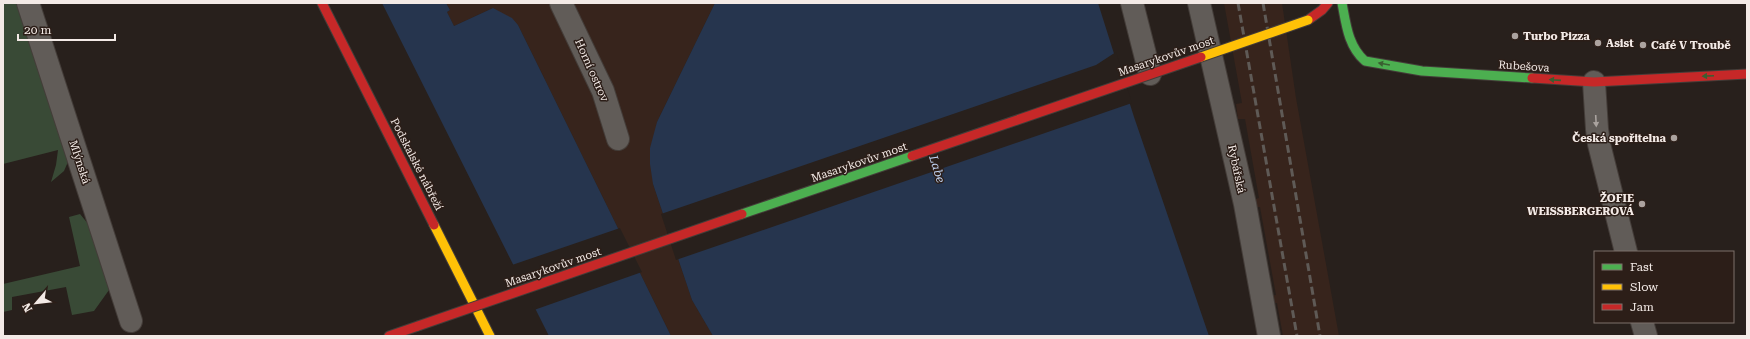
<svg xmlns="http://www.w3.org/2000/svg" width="1750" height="339" font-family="'Roboto Serif',serif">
<rect width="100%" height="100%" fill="#28201c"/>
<g fill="#37241c">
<polygon points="446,3 715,3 657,122 653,184 692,300 713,336 671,336 518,25 493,8 454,26 447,12 450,10"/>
<polygon points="1224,3 1282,3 1296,98 1339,336 1283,336 1277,303 1270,303 1270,296 1276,295 1260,207 1253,207 1252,200 1259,198 1245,119 1238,119 1236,104 1242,103"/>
</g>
<g fill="#394a36">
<polygon points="3,3 18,3 70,157 64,171 51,182 56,165 58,150 3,164"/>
<polygon points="80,214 89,225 109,290 94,311 72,315 66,287 12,297 12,310 3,312 3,284 80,266 69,217"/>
</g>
<g fill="#26354e">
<polygon points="382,3 446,3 450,10 447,12 454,26 493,8 512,18 518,25 671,336 549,336"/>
<polygon points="715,3 1098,3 1134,117 1209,336 713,336 692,300 653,184 650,164 650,148 657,122"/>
</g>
<g fill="#28201c">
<polygon points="1116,52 1132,103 676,260 661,214 1096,65"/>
<polygon points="620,228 642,272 534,310 512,265"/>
</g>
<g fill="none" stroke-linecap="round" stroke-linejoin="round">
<defs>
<g id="street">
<polyline points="28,3 131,321"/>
<polyline points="561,3 603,91 618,139"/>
<polyline points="1132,3 1150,74"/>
<polyline points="1199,3 1245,204 1269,336"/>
<polyline points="1594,82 1597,129 1599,144 1626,252"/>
<polyline points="1642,322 1646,336"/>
</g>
<path id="fast" d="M1342,3c4,21 6,43 23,58l57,10 110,7"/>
<polyline id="slow" points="434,225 490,336"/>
<g id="jam">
<polyline points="322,3 434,225"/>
<polyline points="1308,20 1322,10 1328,3"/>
<polyline points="1532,78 1594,82 1747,74"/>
<polyline points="389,336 418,326"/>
</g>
</defs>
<use href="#street" stroke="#443d39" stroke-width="24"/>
<use href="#fast" stroke="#443d39" stroke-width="11"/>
<use href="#slow" stroke="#443d39" stroke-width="11"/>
<use href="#jam" stroke="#443d39" stroke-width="11"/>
<use href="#street" stroke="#615c58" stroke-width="22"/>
<use href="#fast" stroke="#4caf50" stroke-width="9"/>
<use href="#slow" stroke="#ffc107" stroke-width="9"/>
<use href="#jam" stroke="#c62828" stroke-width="9"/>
<g stroke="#5f5a56" stroke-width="3" stroke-dasharray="8 4" stroke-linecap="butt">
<polyline points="1238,3 1297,336"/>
<polyline points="1263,3 1320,336"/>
</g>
<defs>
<polyline id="fast-bridge" points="742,214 912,156"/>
<polyline id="slow-bridge" points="1201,57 1308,20"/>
<g id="jam-bridge">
<polyline points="912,156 1201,57"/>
<polyline points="418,326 742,214"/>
</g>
</defs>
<use href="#fast-bridge" stroke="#443d39" stroke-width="11" stroke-linecap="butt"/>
<use href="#slow-bridge" stroke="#443d39" stroke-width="11" stroke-linecap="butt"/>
<use href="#jam-bridge" stroke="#443d39" stroke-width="11" stroke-linecap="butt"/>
<use href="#fast-bridge" stroke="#4caf50" stroke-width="9"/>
<use href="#slow-bridge" stroke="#ffc107" stroke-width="9"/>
<use href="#jam-bridge" stroke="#c62828" stroke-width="9"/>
</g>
<defs><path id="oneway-solid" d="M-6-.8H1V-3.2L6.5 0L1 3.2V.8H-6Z"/></defs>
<g fill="#3a5f31">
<use href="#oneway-solid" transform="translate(1384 64) rotate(-170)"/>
<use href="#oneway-solid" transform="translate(1708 76) rotate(177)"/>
<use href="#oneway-solid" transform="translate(1555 80) rotate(-176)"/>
</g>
<use fill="#aaa39f" href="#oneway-solid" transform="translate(1596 121) rotate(87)"/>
<g fill="#aca39f" stroke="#2c1e18" stroke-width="1.5">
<circle cx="1515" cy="36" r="4"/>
<circle cx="1598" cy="43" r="4"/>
<circle cx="1643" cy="45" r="4"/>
<circle cx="1674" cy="138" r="4"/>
<circle cx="1642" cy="204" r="4"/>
</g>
<g text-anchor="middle" stroke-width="3" stroke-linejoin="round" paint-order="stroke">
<g font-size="11" font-weight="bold" fill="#f3eae6" stroke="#2c1e18" text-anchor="start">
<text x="1523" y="40">Turbo Pizza</text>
<text x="1606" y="47">Asist</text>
<text x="1651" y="49">Café V Troubě</text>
<text x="1666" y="142" text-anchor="end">Česká spořitelna</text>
<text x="1634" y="202" text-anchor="end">ŽOFIE<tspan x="1634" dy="13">WEISSBERGEROVÁ</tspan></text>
</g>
<g font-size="11" fill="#f3eae6" stroke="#2c1e18">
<text transform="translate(1166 56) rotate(-19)" y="4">Masarykovův most</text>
<text transform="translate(1524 66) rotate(4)" y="4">Rubešova</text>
<text transform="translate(592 70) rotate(66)" y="4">Horní ostrov</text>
<text transform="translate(80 162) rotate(72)" y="4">Mlýnská</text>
<text transform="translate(859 162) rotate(-19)" y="4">Masarykovův most</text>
<text transform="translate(417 164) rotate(63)" y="4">Podskalské nábřeží</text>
<text transform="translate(1237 169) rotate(78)" y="4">Rybářská</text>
<text transform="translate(553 267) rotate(-19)" y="4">Masarykovův most</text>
</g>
<g font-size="12" font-style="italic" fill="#c4d8f9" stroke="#2c1e18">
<text transform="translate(937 169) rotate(73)" y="4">Labe</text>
</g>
</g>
<rect width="1750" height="339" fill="none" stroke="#f3eae6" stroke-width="8"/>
<rect x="1594" y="251" width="140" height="72" fill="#2c1e18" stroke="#7c706a"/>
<rect x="1602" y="264" width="20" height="6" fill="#4caf50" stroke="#7c706a"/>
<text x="1630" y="271" font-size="12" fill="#f3eae6">Fast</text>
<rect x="1602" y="284" width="20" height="6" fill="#ffc107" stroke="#7c706a"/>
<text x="1630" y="291" font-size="12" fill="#f3eae6">Slow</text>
<rect x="1602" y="304" width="20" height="6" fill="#c62828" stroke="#7c706a"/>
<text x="1630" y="311" font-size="12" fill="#f3eae6">Jam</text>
<g transform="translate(36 303) rotate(242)" stroke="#2c1e18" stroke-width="3" paint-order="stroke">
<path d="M0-3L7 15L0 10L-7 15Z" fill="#f3eae6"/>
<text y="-6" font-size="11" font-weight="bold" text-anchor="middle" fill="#f3eae6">N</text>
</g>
<path d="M18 34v6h97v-6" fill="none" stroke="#f3eae6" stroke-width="2"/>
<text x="24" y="34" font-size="12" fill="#f3eae6" stroke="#2c1e18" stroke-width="3" paint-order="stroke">20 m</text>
</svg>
